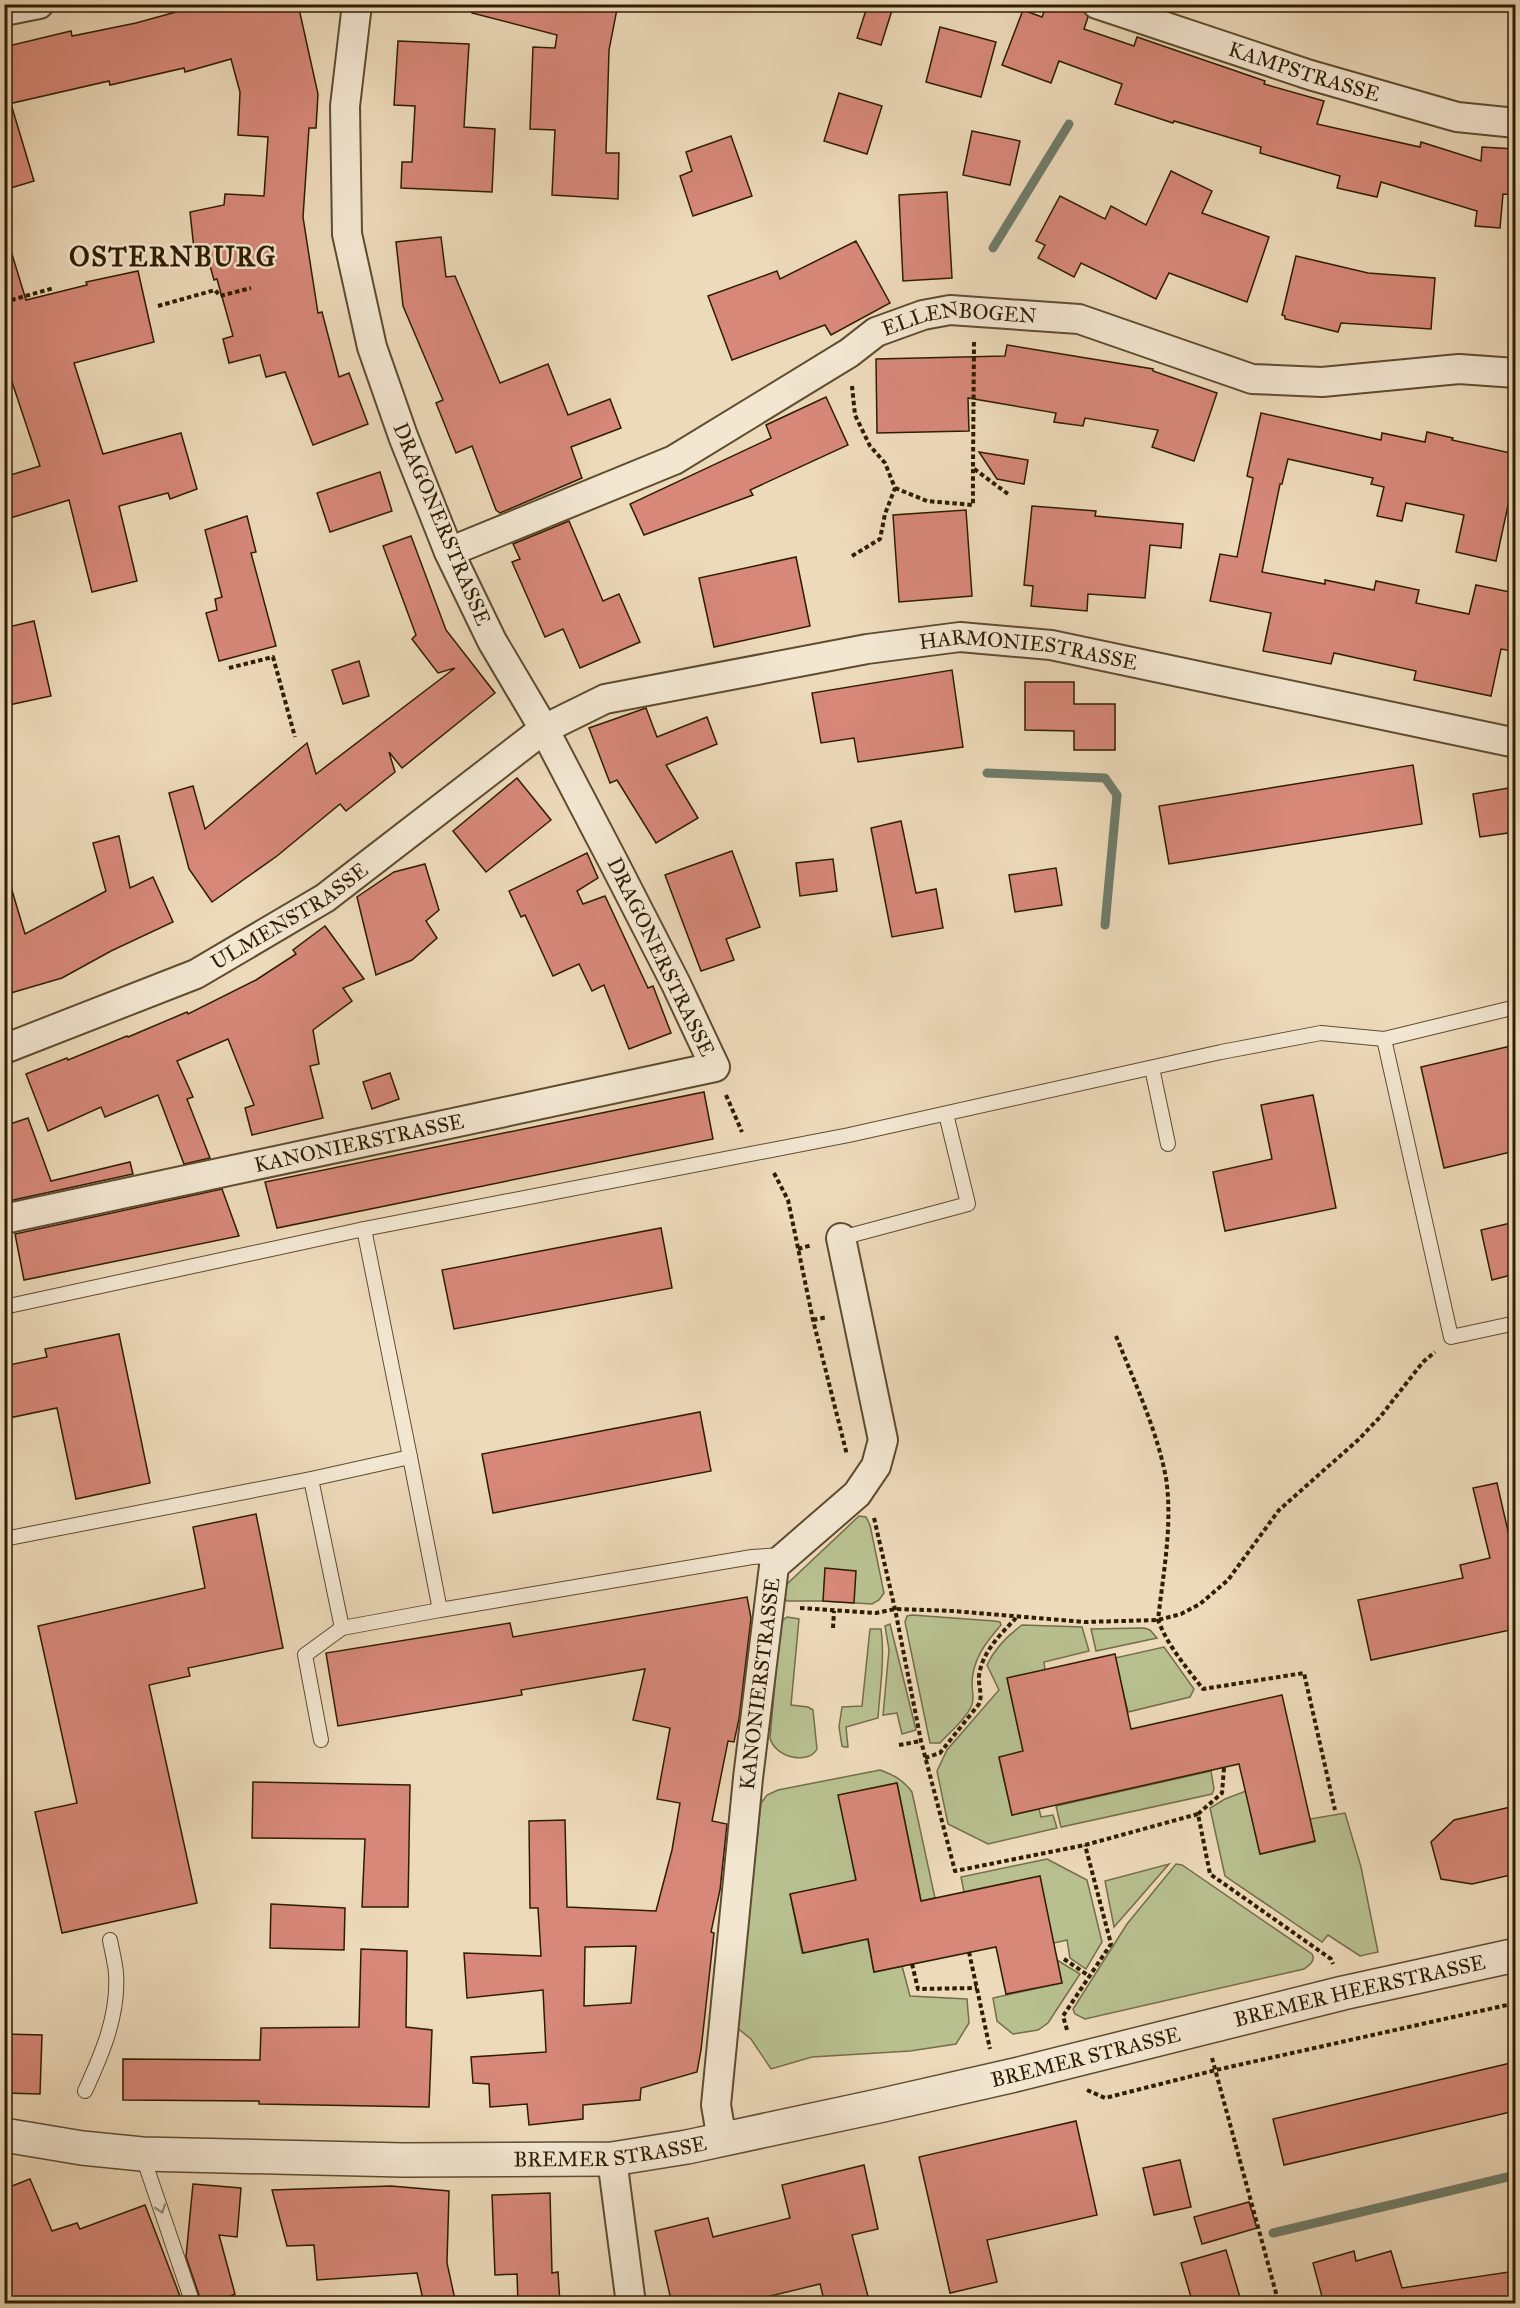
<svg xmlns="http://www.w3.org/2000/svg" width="1520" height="2308" font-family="'IM FELL Great Primer',serif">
<rect width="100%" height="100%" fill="#eddaba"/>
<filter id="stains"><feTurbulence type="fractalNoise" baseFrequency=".00333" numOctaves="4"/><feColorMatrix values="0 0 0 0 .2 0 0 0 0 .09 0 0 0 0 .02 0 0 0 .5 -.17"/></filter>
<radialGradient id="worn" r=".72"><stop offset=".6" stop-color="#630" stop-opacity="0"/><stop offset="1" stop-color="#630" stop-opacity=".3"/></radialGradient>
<g fill="#b8c090" stroke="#746e48" stroke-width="1.5">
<polygon points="859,1516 866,1517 870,1525 884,1593 879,1600 872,1604 823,1601 787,1601 782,1595 787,1584"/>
<path d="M912,1615l82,6 6,1 1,3c-15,17 -29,35 -29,59 0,8 3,15 -1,23 -6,13 -22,26 -31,36h-10l-25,-121 2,-6z"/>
<path d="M787,1617l12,2 -8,86 17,2 5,3 4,39c-8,16 -42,9 -47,-11l10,-112 3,-6z"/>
<polygon points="890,1624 916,1730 902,1734 897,1713 883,1715 889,1650 885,1626"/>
<path d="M1022,1625l60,2 7,24 -45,11 1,8 -38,8 16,73 -24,7 13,57 27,-6 2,8 12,-2 4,13 -69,16 -40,-20 -11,-53 10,-21 52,-60 -12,-25c8,-17 20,-29 35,-40z"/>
<polygon points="1144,1628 1150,1630 1157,1638 1096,1651 1091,1629"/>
<path d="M870,1629h11c4,30 -1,59 -3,89l-32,9 2,20h-4l-2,-1 -3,-19 3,-20 20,-1z"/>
<polygon points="1164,1647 1194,1689 1190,1697 1128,1712 1115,1658"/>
<path d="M880,1770c14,5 23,10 32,22l23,106 -14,3 -24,-118 -58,12 17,86 -66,13 12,59 39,-8 26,-9 7,36 28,-6 8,30 57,3 2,24 -13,21 -46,7 -98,6 -41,12 -20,-30 -15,-12 25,-224 6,-8 11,-5z"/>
<polygon points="1211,1771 1214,1789 1212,1794 1061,1827 1056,1806"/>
<polygon points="1246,1791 1260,1854 1315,1842 1310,1819 1345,1813 1361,1867 1378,1952 1360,1956 1328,1935 1322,1942 1225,1876 1210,1808 1225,1799"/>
<polygon points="1047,1859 1087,1880 1102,1942 1086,1969 1070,1958 1067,1940 1054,1943 964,1892 961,1877"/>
<polygon points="1169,1864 1114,1927 1105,1881"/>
<path d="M1176,1864l6,1 130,89c4,7 -3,11 -8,15l-219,50 -10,-5 -2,-5 54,-85z"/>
<polygon points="1057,1960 1080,1974 1048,2023 1038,2030 1013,2034 997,2021 993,1998 1062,1983"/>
</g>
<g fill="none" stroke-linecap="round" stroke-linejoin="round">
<g stroke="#6f7c6a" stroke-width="9">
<polyline points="993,248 1069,124"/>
<polyline points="987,773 1105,778 1117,795 1105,925"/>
<polyline points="1273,2233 1516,2175"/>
</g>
</g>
<g fill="#d78879" stroke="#2f1d01" stroke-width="1.5" fill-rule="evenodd">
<polygon points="205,4 298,4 318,94 316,128 309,128 303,217 318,313 322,312 339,377 349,373 368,424 313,445 285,372 266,377 260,355 229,363 223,339 233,336 217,279 214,280 205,248 194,249 190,212 224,205 225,194 264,196 268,137 238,135 240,92 231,59 185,72 184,68 110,85 109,81 4,105 4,47 71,31 72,36 136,23"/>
<polygon points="473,4 618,4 609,50 606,153 619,153 618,199 552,195 555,130 530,129 533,47 555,48 557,35 472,13"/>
<polygon points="868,4 894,4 881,45 857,38"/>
<polygon points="1047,4 1081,6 1088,17 1084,29 1134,46 1137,37 1265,81 1264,84 1324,101 1317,124 1420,147 1421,142 1481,161 1482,147 1515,149 1515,195 1503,194 1500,228 1475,226 1477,211 1381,182 1377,197 1337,188 1340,176 1260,153 1261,147 1174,121 1173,123 1115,104 1122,84 1059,61 1051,83 1002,65 1023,10 1042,17"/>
<polygon points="940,27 996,42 981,97 926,82"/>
<polygon points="398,41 469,44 464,127 495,129 492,192 401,188 402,162 412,162 415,106 394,105"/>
<polygon points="839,93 882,106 867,154 824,141"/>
<polygon points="11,104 34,181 4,190 4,105"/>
<polygon points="972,131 1020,141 1010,185 963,175"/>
<polygon points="731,136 752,196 693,216 680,176 692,171 686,152"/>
<polygon points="1171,171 1212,191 1202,213 1269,237 1247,302 1169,273 1156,299 1081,263 1074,277 1038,258 1045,245 1036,241 1060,196 1105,219 1111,206 1146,225"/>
<polygon points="947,192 952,278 903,281 899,195"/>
<polygon points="441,237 446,277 455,276 500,383 548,364 568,415 610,399 621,428 571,447 582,478 500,513 496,510 472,446 456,453 436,403 443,400 403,306 396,242"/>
<polygon points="856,241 890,303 831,335 825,325 732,360 708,296 777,271 780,279"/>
<polygon points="11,251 26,300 87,285 86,282 138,271 154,342 74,363 103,454 181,433 197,489 170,499 168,493 119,506 137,581 92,592 69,500 4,520 4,477 40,466 4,358 4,252"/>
<polygon points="1296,256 1368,273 1435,278 1431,329 1341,323 1338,332 1285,319 1285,316 1282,315"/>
<polygon points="1007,345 1153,369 1153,371 1217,393 1194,461 1152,447 1158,430 1085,418 1083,426 1054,422 1056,413 968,398 969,431 877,433 876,359 1005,356"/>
<polygon points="826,397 848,445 750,490 753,495 644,535 630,504 771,438 766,425"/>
<polygon points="1261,413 1381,440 1382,433 1425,442 1427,432 1453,438 1452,440 1515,454 1515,473 1496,561 1456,552 1464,515 1406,503 1402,521 1377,516 1384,487 1371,484 1373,478 1288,459 1282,484 1280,484 1262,572 1325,584 1325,580 1374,590 1376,581 1419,590 1416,603 1469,614 1476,585 1515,593 1515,638 1513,651 1501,649 1491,696 1414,680 1416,671 1334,653 1331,664 1263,651 1271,613 1210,601 1220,554 1237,557 1253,478 1247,476"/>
<polygon points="979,452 1028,460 1024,484 997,479"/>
<polygon points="380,472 392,511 330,532 317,493"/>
<polygon points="1032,506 1096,511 1095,516 1183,524 1181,548 1150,545 1145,598 1088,594 1087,611 1031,606 1033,586 1024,585"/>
<polygon points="966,510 972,596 899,602 893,515"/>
<polygon points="247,516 256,552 251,553 276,646 219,661 206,613 217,610 215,599 222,597 205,530"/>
<polygon points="569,521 603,601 619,594 640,642 580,668 563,629 545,637 512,562 520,559 513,544"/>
<polygon points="411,536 446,630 495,693 402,768 389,752 395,772 346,811 340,804 277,856 212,902 189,869 169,793 193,786 205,829 307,743 316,774 455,668 438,673 412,639 416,635 383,546"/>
<polygon points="796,557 810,626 714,647 699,578"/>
<polygon points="34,621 51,696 4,706 4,628"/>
<polygon points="359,661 369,696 343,704 332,670"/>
<polygon points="952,670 963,747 858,762 854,738 821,743 812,693"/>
<polygon points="1025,682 1074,682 1074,704 1115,704 1115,750 1074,750 1074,731 1025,730"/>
<polygon points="646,708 657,737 707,717 717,744 666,765 698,818 656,843 617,780 610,783 589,728"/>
<polygon points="1413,765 1422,824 1169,864 1159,806"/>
<polygon points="517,778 551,820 486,872 453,831"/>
<polygon points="1515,787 1515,832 1480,837 1473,794"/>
<polygon points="901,821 916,893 936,889 943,928 892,937 871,828"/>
<polygon points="119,836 130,888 153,877 173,922 111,951 62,978 4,995 4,888 11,887 25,934 106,891 93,843"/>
<polygon points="732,851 760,927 726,939 734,960 701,971 665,875"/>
<polygon points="587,853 598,878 577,891 583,904 605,896 648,988 653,986 671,1033 629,1049 604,985 592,991 579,964 553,976 525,915 521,917 509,891"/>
<polygon points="833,859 837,891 800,896 796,863"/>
<polygon points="425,864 439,910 426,921 437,938 412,960 376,975 357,897 394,872"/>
<polygon points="1056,868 1062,905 1015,912 1009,875"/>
<polygon points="325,926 364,979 343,988 352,1001 313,1030 319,1064 310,1066 323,1118 252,1135 245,1108 254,1105 228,1039 177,1061 193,1097 187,1099 210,1158 184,1164 158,1095 105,1117 101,1107 48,1131 26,1074 67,1058 68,1060 127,1036 128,1037 187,1012 188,1014 256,980 296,954 293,950"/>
<polygon points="1515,1045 1515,1151 1444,1168 1421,1067"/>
<polygon points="390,1073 399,1099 372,1109 363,1082"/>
<polygon points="704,1092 713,1139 277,1228 265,1182"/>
<polygon points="1313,1095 1336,1208 1225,1231 1213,1172 1272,1159 1261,1105"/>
<polygon points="28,1118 51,1181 130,1162 133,1174 4,1202 4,1126"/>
<polygon points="222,1189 239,1236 24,1280 15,1234"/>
<polygon points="1515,1222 1515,1274 1492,1280 1481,1230"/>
<polygon points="661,1228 672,1288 454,1329 442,1270"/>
<polygon points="119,1334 150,1483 76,1499 57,1408 4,1419 4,1366 47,1357 45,1349"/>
<polygon points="700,1412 711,1471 493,1513 482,1454"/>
<polygon points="1497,1483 1513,1553 1515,1552 1515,1629 1371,1660 1358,1600 1463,1578 1460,1565 1490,1558 1473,1488"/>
<polygon points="256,1514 283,1648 188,1668 190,1676 149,1685 197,1903 62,1933 35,1812 77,1803 38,1626 205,1588 193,1527"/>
<polygon points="825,1568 856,1571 854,1603 823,1601"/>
<path d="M747,1597l4,21 -12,101 -5,23 -6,-1 -16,80 15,3 -7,66 -9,42 3,1 -13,117 -4,22 -56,16 -1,12 -57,5v14l-54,6 -2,-21 -37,3 -1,-23 -16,-1 -2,-26 75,-5 -3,-62 -76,8 -3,-45 77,3 -3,-48h-8l-1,-87 36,-1 2,87 89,4 16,-61 8,-47 -23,-4 13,-71 -37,-8 12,-51 -124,21 1,5 -184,31 -12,-73 184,-30 3,14zM636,1946l-5,57 -47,3 1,-59z"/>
<polygon points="1115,1654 1131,1729 1282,1695 1315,1841 1260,1854 1239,1764 1012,1815 999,1757 1023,1751 1007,1678"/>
<polygon points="253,1782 410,1785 408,1907 362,1907 365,1839 252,1838"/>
<polygon points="897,1783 921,1901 1040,1876 1062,1983 1006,1994 996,1947 874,1972 868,1939 803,1953 790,1894 856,1880 838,1795"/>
<polygon points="1515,1806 1515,1874 1472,1884 1441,1879 1431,1842 1454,1820"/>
<polygon points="271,1904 345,1908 344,1950 270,1948"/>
<polygon points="361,1949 407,1951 406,2027 432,2030 429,2107 259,2104 259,2101 123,2100 123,2059 260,2060 261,2028 359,2027"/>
<polygon points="4,2034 42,2035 40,2094 4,2093"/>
<polygon points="1515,2062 1515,2111 1284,2165 1273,2119"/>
<polygon points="1076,2121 1097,2215 987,2240 997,2282 950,2293 919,2157"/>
<polygon points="1180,2160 1191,2207 1154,2215 1143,2168"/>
<polygon points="864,2165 878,2229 852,2235 870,2304 825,2304 820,2284 737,2304 672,2304 655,2231 708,2218 713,2237 790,2218 782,2185"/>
<polygon points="30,2179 52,2231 77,2223 80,2229 145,2205 183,2304 4,2304 4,2189"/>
<polygon points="193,2184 241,2188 237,2237 219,2235 235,2294 213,2304 202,2304 186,2257"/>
<polygon points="391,2186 449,2191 447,2263 456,2304 424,2304 417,2273 317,2280 314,2245 287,2246 272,2190"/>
<polygon points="550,2193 552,2273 558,2272 560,2304 518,2304 517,2274 495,2275 492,2195"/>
<polygon points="1249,2202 1257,2228 1202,2244 1194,2217"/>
<polygon points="1226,2250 1242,2304 1193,2304 1181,2263"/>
<polygon points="1354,2251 1356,2261 1391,2251 1402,2288 1515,2271 1515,2304 1324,2304 1313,2263"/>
</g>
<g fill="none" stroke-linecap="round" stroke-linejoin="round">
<defs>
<g id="service">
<polyline points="1384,1039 1451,1337 1516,1323"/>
<polyline points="1152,1068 1168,1144"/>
<polyline points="364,1229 410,1457"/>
<polyline points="841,1238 968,1204 946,1114"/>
<polyline points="4,1307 364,1229 849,1135 1221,1052 1321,1033 1384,1039 1516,1007"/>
<polyline points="311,1479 342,1628 440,1610"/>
<polyline points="4,1539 311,1479 410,1457 440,1610 752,1557 782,1555"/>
<polyline points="321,1740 305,1655 342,1628"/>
<path d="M85,2091c17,-37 34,-76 31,-118 -1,-11 -4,-22 -6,-33"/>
<polyline points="142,2154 193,2304"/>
</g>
<g id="minor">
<path id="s1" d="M1097,4l213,71 147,42 59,6"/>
<polyline points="4,11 39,4"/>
<path id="s2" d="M449,552l225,-92 175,-107 27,-21 47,-17 27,-5 129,9 173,60 70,3 137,-13 57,4"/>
<path id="s3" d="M4,1049l192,-75 129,-76 219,-169 61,-30 262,-50 93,-12 91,8 465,98"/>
<path id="s4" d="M4,1219l711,-152 -39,-83 -62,-121 -70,-134 -52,-88 -43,-89 -46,-116 -31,-89 -25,-113 -2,-128 12,-102"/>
<path id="s5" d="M722,2140l-6,-35 32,-327 26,-212 83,-72 19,-28 7,-26 -42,-202"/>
<polyline points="612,2159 631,2304"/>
</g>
<g id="tertiary">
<path id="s6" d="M4,2135l78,13 60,6 261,6 209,-1 75,-12 196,-42 136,-31 324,-81 173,-38"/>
</g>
</defs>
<use href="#service" stroke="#5e4c2f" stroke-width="16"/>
<use href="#minor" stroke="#5e4c2f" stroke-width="32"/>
<use href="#tertiary" stroke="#5e4c2f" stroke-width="36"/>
<g stroke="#2f1d01" stroke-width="4" stroke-dasharray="4.5 3" stroke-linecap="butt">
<polyline points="4,302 54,288"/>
<polyline points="158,306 215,290 220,296 251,288"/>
<polyline points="974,342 973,468 1008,494"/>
<polyline points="895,488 927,501 973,505 973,469"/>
<polyline points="852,556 880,539 885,514 895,488 885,463 870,446 855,415 852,386"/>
<polyline points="229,668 273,657 295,737"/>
<polyline points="726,1095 742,1132"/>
<polyline points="774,1173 788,1200 813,1320 847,1455"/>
<polyline points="798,1249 812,1245"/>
<polyline points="813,1320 827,1317"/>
<path d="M1116,1336c18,45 41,94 50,142 7,47 -3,96 -8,142 10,26 28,47 45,69l101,-16 31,137"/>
<polyline points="874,1518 895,1609 921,1741 955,1871 1085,1845 1198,1814 1210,1874 1331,1959 1333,1964"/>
<polyline points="800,1608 876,1613 895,1609 953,1611 1085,1622 1158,1620 1181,1614 1200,1604 1228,1580 1279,1510 1358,1440 1380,1417 1423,1362 1435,1352"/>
<polyline points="833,1628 834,1611"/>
<polyline points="899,1745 921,1741"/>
<path d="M925,1758l15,-5 39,-49c4,-9 -1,-18 0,-28 3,-24 21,-41 37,-58"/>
<polyline points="1198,1814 1222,1793 1224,1768"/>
<polyline points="969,1952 990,2049"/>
<polyline points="1064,1959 1089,1976"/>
<polyline points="912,1964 918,1989 977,1988"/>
<polyline points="1067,2030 1063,2016 1111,1944 1085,1845"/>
<polyline points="1212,2058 1279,2304"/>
<polyline points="1087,2090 1105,2098 1216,2070 1516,2003"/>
</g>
<use href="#service" stroke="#f3e7d2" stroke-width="14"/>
<use href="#minor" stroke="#f3e7d2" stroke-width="28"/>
<use href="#tertiary" stroke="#f3e7d2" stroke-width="33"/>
</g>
<defs><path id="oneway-chevron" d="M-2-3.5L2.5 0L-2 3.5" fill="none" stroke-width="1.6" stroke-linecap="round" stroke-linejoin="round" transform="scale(1.5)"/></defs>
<use stroke="#9b8c74" href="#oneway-chevron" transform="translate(161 2209) rotate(71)"/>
<g text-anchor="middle" stroke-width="5" stroke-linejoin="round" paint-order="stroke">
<g font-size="21" fill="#2f1d01" stroke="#f3e7d2">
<text dy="7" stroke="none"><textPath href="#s1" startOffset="218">KAMPSTRASSE</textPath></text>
<text dy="7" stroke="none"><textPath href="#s2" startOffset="568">ELLENBOGEN</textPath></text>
<text transform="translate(442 524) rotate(67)" y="7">DRAGONERSTRASSE</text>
<text dy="7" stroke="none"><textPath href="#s3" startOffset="1130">HARMONIESTRASSE</textPath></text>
<text dy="7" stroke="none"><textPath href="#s3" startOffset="316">ULMENSTRASSE</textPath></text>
<text transform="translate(661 957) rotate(64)" y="7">DRAGONERSTRASSE</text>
<text dy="7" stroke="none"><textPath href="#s4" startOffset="363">KANONIERSTRASSE</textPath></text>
<text dy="7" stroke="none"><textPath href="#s5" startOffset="459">KANONIERSTRASSE</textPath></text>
<text dy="7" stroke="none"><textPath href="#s6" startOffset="1376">BREMER HEERSTRASSE</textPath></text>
<text dy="7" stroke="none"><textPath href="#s6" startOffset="1094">BREMER STRASSE</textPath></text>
<text dy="7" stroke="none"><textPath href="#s6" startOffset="608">BREMER STRASSE</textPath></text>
</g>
<g font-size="27" font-weight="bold" letter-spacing="1.5" fill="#2f1d01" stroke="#f3e7d2">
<text x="173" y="266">OSTERNBURG</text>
</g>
</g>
<rect width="1520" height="2308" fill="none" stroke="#eddaba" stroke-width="24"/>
<rect x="6" y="6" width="1508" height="2296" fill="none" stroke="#2f1d01" stroke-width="3"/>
<rect x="12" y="12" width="1496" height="2284" fill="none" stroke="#2f1d01" stroke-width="1.5"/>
<rect width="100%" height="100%" filter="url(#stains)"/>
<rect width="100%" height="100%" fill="url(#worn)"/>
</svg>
